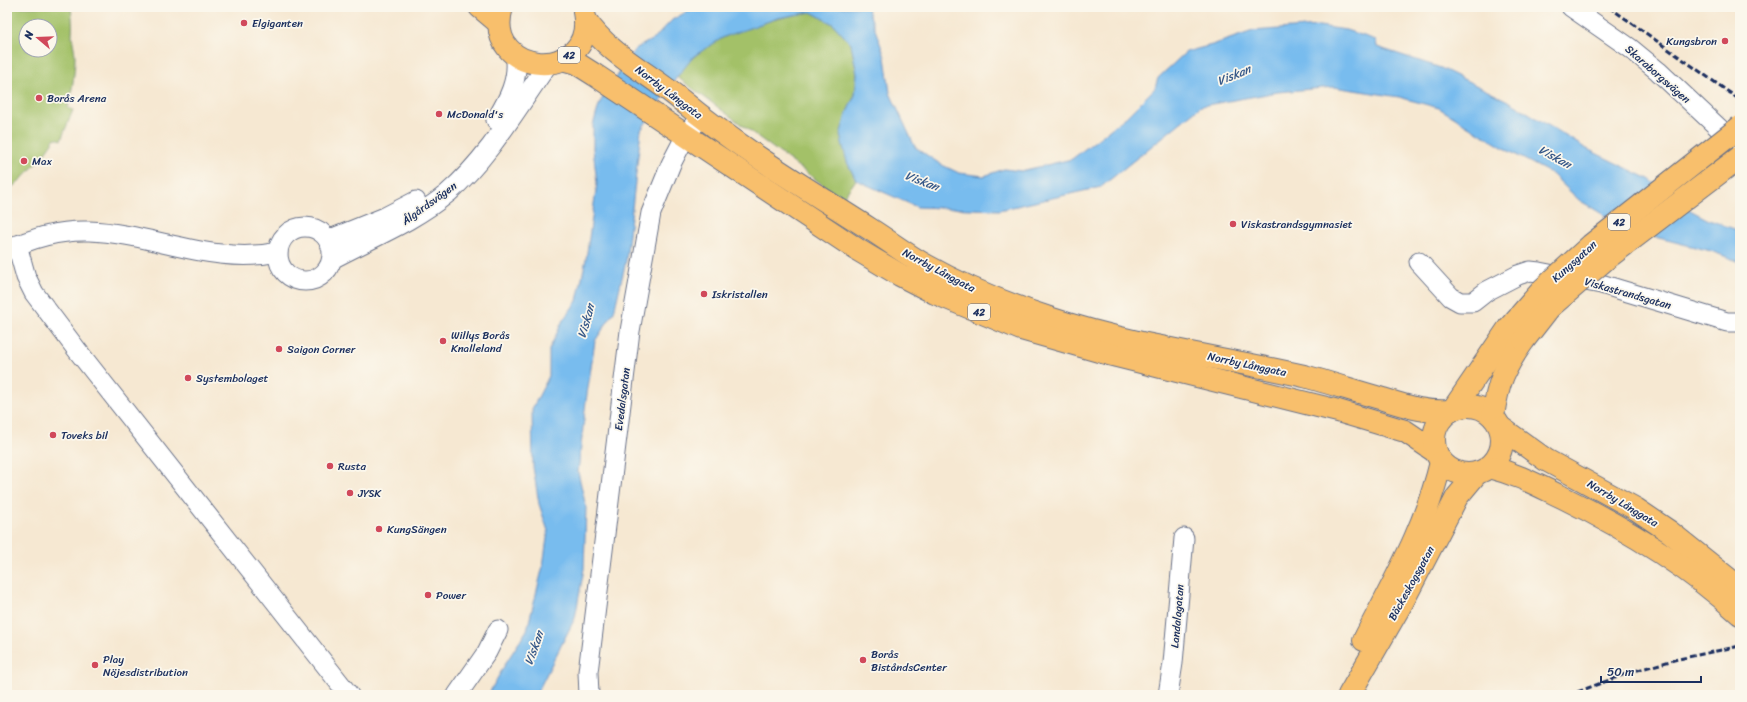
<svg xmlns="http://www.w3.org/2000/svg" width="1747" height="702" font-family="Sriracha,sans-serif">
<rect width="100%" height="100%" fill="#fbf7ec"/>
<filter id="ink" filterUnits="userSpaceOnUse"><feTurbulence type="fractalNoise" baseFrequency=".025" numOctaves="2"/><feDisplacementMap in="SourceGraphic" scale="8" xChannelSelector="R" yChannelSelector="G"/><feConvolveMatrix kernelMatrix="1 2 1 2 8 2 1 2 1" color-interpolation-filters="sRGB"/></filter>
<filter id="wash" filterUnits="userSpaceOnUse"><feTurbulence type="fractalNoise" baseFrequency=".012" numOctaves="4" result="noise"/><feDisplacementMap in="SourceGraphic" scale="16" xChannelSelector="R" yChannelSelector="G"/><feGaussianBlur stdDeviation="0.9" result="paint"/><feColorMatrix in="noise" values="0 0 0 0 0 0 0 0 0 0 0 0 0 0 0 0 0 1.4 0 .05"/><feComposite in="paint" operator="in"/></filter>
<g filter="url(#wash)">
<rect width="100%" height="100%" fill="#f6e8d2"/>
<g fill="#a3c168" stroke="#5f7863" fill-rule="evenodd">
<path d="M7,7h64c1,10 2,17 1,27 0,5 3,16 3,22 0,18 -3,34 -7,52l5,2 -12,30 -6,-2c-13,20 -29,39 -48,53zM26,26h24v24h-24z"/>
<path d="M811,12l22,12 18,20 6,30 -2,21 -8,17v50l9,18 -14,19 -165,-122c5,-7 11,-16 18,-21 28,-25 79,-38 116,-44z"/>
</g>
<polygon fill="#78bcee" stroke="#4a76a6" points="695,7 867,7 885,57 890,93 915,147 940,164 959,173 984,176 1004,169 1021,171 1072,159 1126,117 1155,88 1158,78 1186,52 1212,45 1253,31 1319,26 1346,30 1376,40 1377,47 1441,68 1512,103 1585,148 1649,179 1688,209 1709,220 1740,231 1740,262 1711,251 1647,235 1604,215 1579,200 1552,174 1507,150 1439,108 1399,97 1334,87 1278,92 1201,106 1101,187 999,210 917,207 856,180 847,162 840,135 847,112 855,95 857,74 851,44 833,24 811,12 778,18 724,37 694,56 677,77 641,130 626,261 614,312 595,341 586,401 578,472 586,507 584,569 575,618 536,695 488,695 507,661 527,630 543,566 548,531 539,504 533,467 532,409 549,376 549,350 563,320 577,301 586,259 597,183 593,149 593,125 600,102 635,49 655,38 672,20"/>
</g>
<g filter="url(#ink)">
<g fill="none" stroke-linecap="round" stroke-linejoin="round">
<defs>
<g id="minor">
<polyline points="1571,7 1630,48 1658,71 1740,148"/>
<path d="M496,120c12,-20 24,-41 19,-66"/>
<circle cx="305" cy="254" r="27"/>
<polyline points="328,240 385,217 416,201"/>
<polyline points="17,245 26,277 34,293 77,350 349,695"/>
<path d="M7,250c25,-12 54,-20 82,-19 63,2 125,35 189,21"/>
<path d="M332,259c39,-21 81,-37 116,-66 41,-36 69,-85 100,-129"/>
<polyline points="1419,262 1451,297 1460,302 1473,302 1487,291 1518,275 1530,271 1539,272 1601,284 1727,322 1740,322"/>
<polyline points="457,695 487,652 498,630"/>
<polyline points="589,695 588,672 630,331 651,213 671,164 686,135 701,116"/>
<polyline points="1168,695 1173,663 1184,538"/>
</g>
<g id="major">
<polyline points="480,7 499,23"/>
<path d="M502,7c-21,72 96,76 82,5"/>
<path d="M585,19c23,35 64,54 96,81 59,49 125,88 189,129 19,12 37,26 57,37 39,22 82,39 125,53 82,27 168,38 252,57 27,7 53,16 79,23 23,7 43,14 67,12"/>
<polyline points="562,59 576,63 595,75 858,250 900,275 935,293 1021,329 1109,354 1338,411 1405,431 1436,452"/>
<circle cx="1468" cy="440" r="34"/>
<polyline points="1454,408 1508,329"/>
<path d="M1493,416c5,-34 11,-48 31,-76"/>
<polyline points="1500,427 1546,460 1636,509 1670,532 1740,588"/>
<path d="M1489,467c28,7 48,18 73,30 63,31 126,69 178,117"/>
<path d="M1364,640c31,-61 61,-111 77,-178"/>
<polyline points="1349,695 1403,601 1457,497 1477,473"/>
</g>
</defs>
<use href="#minor" stroke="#687087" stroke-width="21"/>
<use href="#major" stroke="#687087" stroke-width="24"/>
<use href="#minor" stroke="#fff" stroke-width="19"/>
<use href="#major" stroke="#f8bf6c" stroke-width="22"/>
<g stroke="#1b2f5e" stroke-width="3" stroke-dasharray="6 3" stroke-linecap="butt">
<polyline points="1609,7 1740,100"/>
<polyline points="1569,695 1631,672 1674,660 1740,646"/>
</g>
<defs>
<g id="major-bridge">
<polyline points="1508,329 1544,288 1591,245 1740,127"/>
<polyline points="1524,340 1549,308 1606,259 1740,157"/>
</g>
</defs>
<use href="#major-bridge" stroke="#687087" stroke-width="24" stroke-linecap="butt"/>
<use href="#major-bridge" stroke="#f8bf6c" stroke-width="22"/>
</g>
</g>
<g fill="#d1495b" stroke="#fbf7ec" stroke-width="1.5">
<circle cx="244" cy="23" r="4"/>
<circle cx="1725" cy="41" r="4"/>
<circle cx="39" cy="98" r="4"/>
<circle cx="439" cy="114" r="4"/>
<circle cx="24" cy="161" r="4"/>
<circle cx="1233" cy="224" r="4"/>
<circle cx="704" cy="294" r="4"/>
<circle cx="443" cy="341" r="4"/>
<circle cx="279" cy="349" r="4"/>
<circle cx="188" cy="378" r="4"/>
<circle cx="53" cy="435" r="4"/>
<circle cx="330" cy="466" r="4"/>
<circle cx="350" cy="493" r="4"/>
<circle cx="379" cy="529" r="4"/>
<circle cx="428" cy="595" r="4"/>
<circle cx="863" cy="660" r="4"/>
<circle cx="95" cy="665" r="4"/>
</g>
<g text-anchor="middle" stroke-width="3.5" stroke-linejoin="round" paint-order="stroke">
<g fill="#fbf7ec" stroke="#5e6b89" stroke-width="1">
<rect x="558" y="47" width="22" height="16" rx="3"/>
<rect x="1608" y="214" width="22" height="16" rx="3"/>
<rect x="968" y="304" width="22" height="16" rx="3"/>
</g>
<g font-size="10" font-weight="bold" fill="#1b2f5e">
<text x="569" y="59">42</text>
<text x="1619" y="226">42</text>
<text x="979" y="316">42</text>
</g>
<g font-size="11" fill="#1b2f5e" stroke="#fbf7ec" text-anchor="start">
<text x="252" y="27">Elgiganten</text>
<text x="1717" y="45" text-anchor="end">Kungsbron</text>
<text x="47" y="102">Borås Arena</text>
<text x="447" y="118">McDonald's</text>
<text x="32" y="165">Max</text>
<text x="1241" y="228">Viskastrandsgymnasiet</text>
<text x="712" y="298">Iskristallen</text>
<text x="451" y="339">Willys Borås<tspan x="451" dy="13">Knalleland</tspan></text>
<text x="287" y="353">Saigon Corner</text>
<text x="196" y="382">Systembolaget</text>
<text x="61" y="439">Toveks bil</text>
<text x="338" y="470">Rusta</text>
<text x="358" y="497">JYSK</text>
<text x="387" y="533">KungSängen</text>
<text x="436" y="599">Power</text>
<text x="871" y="658">Borås<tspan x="871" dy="13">BiståndsCenter</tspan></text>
<text x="103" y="663">Play<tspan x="103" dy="13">Nöjesdistribution</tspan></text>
</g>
<g font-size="11" fill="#1b2f5e" stroke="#fbf7ec">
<text transform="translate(1658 74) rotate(41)" y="4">Skaraborgsvägen</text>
<text transform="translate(669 92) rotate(37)" y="4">Norrby Långgata</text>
<text transform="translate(429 203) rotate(-36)" y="4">Ålgårdsvägen</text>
<text transform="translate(1574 261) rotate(-42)" y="4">Kungsgatan</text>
<text transform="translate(939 270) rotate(28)" y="4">Norrby Långgata</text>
<text transform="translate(1628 293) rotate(16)" y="4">Viskastrandsgatan</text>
<text transform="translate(1247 364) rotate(12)" y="4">Norrby Långgata</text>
<text transform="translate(622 399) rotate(-83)" y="4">Evedalsgatan</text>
<text transform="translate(1623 503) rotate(31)" y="4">Norrby Långgata</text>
<text transform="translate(1411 583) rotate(-61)" y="4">Bäckeskogsgatan</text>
<text transform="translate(1177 616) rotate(-85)" y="4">Landalagatan</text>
</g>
<g font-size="12" font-style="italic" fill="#375989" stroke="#fbf7ec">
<text transform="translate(1234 75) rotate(-22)" y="4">Viskan</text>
<text transform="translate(1555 157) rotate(29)" y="4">Viskan</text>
<text transform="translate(922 181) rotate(21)" y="4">Viskan</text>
<text transform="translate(586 321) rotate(-74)" y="4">Viskan</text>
<text transform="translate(534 648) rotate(-70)" y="4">Viskan</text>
</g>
</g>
<rect width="1747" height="702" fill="none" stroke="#fbf7ec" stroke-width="24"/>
<g transform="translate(38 38) rotate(289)"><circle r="19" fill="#fbf7ec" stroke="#a1a7b3"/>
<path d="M0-3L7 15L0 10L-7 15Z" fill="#d1495b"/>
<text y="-6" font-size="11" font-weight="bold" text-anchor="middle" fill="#1b2f5e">N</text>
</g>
<path d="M1601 676v6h100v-6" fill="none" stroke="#1b2f5e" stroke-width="2"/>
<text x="1607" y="676" font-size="12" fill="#1b2f5e" stroke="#fbf7ec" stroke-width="3" paint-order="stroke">50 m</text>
</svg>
